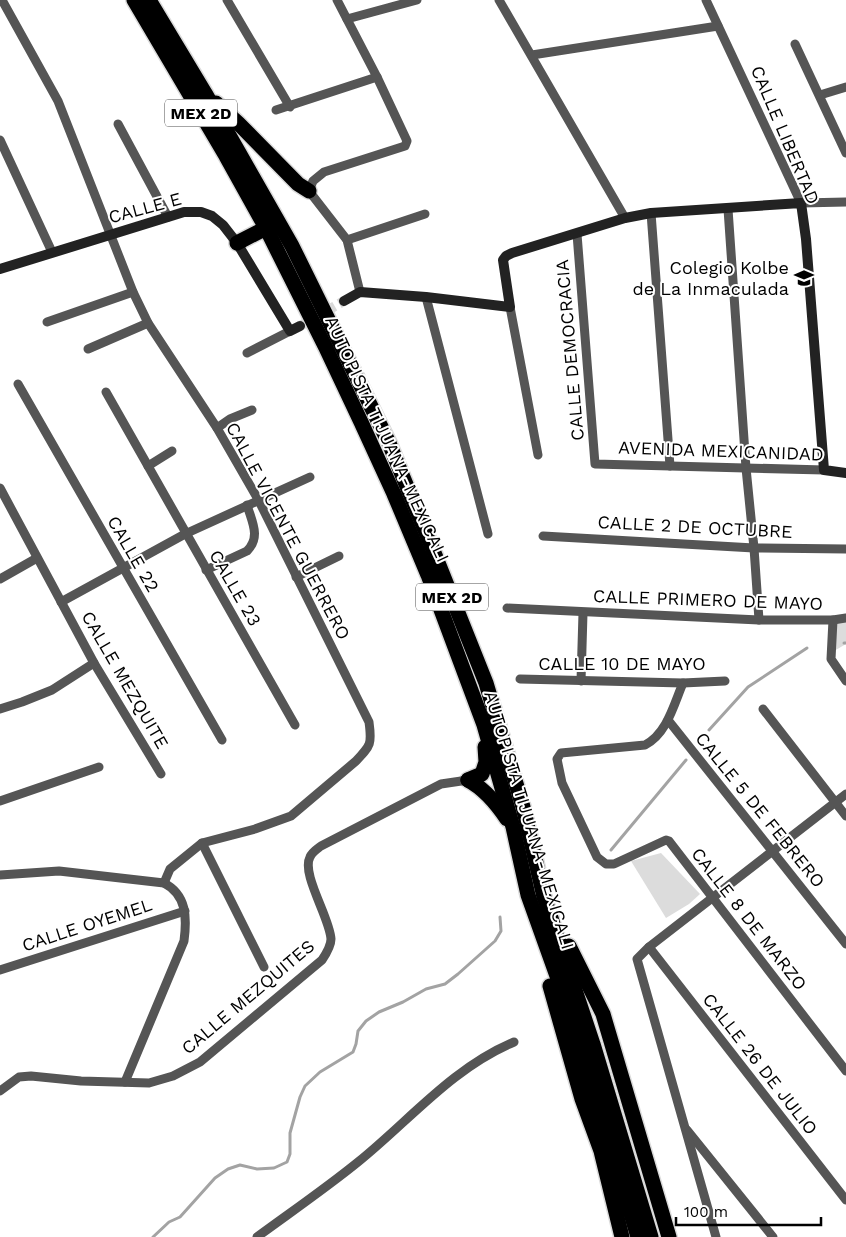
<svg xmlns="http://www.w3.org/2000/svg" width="846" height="1237" font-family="'Work Sans',sans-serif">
<rect width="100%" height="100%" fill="#fff"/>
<g fill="#dcdcdc">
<polygon points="846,620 846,644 829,654 831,623"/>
<polygon points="661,853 700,894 689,904 666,918 631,861"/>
</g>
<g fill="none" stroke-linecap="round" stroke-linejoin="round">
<g stroke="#a3a3a3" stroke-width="3">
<polyline points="844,643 846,643"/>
<polyline points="709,730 748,687 807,648"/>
<polyline points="611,850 686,760"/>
<polyline points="153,1237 169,1222 180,1217 215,1178 228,1169 240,1165 257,1169 274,1168 287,1162 290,1154 290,1133 300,1097 305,1086 320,1072 353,1052 356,1044 358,1031 366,1021 379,1012 403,1002 426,989 445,984 458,974 495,941 501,931 500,917"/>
</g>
<polyline stroke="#d9d9d9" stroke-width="10" stroke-dasharray="10 5" stroke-linecap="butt" points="300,326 344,301"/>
<defs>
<g id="highway">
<polyline points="134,0 226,156 266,228 326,348 361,422 394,494 428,575 484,725 513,827 528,895 572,1018 638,1237"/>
<polyline points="149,0 205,93 292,246 389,443 433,550 486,683 523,807 544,897 593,1044 651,1237"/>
<polyline points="216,103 238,123 298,184 309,191"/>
<polyline points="237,243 266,228"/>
<path d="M468,780c17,9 29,24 39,39"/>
<polyline points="468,780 482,774 486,762 485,747"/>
<polyline points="569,946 603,1014 669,1237"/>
<polyline points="550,986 582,1099 601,1151 622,1237"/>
</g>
</defs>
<use href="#highway" stroke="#dbdbdb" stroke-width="18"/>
<g stroke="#555" stroke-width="9">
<path d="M2,0l56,101 75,191 15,31 69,105 42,73 110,221c3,22 2,23 -13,39l-65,55 -36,13 -53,14 -32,26 -6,14"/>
<polyline points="227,0 290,107"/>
<polyline points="337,0 377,77 407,141 405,146 324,172 313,181 309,191 347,240 360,292"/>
<polyline points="499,0 625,218"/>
<polyline points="706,0 801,203 846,202"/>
<polyline points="347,19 417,0"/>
<polyline points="795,44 846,153"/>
<polyline points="532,55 718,26"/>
<polyline points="820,95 846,87"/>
<polyline points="276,110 377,77"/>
<polyline points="118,124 168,217"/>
<polyline points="0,140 52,252"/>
<polyline points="728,209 746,468 754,548 759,620"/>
<polyline points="651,213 670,466"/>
<polyline points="577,234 595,464 824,470"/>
<polyline points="347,240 425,214"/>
<polyline points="426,297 488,534"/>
<polyline points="510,307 538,455"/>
<polyline points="47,322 133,292"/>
<polyline points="88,349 148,323"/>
<polyline points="247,353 290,331"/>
<polyline points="18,384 222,740"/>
<polyline points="106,392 295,725"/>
<polyline points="217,428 230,419 252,410"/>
<polyline points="148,466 172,451"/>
<polyline points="0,488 94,663 161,774"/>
<polyline points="543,536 754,548 846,549"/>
<path d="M206,570l41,-19c14,-14 5,-29 0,-46"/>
<polyline points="296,577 339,556"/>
<polyline points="0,579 37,558"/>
<polyline points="61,602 185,534 310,477"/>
<polyline points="507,608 759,620 833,620 846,618"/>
<polyline points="833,620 831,659 846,681"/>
<polyline points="520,679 683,683 725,681"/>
<polyline points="581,681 583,613"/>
<path d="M683,683c-9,21 -16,51 -38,62l-84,8 -4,6 5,24 35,74 9,7h8l52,-24 3,1 177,230"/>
<polyline points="0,709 22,702 52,690 94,663"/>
<polyline points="763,709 846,816"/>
<polyline points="668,720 846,944"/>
<polyline points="0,801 99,767"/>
<polyline points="202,843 264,967"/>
<path d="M0,875l59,-4 105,12c23,12 23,35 20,58l-59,141"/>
<polyline points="649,947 846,1200"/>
<polyline points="0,970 185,911"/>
<path d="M0,1091l19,-14 12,-1 50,5 68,2 24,-7 27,-14 122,-102c4,-6 9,-14 9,-21 -1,-21 -30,-65 -21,-82 2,-5 7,-8 11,-11l120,-62 27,-4"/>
<polyline points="687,1130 773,1237"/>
<path d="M257,1237c34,-25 69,-49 101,-75 51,-41 94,-94 156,-120"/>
<polyline points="716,1237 637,959 649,947 846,794"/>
</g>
<g stroke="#222" stroke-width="10">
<polyline points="0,269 168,217 184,212 201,212 212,216 223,225 237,243 290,331 300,326"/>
<polyline points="344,301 360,292 426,297 510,307 503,260 506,256 512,253 625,218 651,213 801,203 806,239 824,470 846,473"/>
</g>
<use href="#highway" stroke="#000" stroke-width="15"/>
</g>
<defs>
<symbol id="school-bare" viewBox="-9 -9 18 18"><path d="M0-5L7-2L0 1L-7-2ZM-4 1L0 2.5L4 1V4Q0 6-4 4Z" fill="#000" stroke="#fff" stroke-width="2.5" paint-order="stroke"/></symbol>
</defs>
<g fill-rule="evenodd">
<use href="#school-bare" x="790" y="264" width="28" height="28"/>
</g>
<g text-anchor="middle" stroke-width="4" stroke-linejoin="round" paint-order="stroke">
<g fill="#fff" stroke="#4c4c4c" stroke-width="1">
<rect x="165" y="99.5" width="72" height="27" rx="4"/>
<rect x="416" y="583.5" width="72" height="27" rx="4"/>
</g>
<g font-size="16" font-weight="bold" fill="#000">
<text x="201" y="119">MEX 2D</text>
<text x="452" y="603">MEX 2D</text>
</g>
<g font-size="18" fill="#000" stroke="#fff">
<text transform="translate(785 135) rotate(67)" y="6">CALLE LIBERTAD</text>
<text transform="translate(145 208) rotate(-15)" y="6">CALLE E</text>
<text transform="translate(570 350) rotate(-95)" y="6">CALLE DEMOCRACIA</text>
<text transform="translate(387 439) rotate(65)" y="6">AUTOPISTA TIJUANA-MEXICALI</text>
<text transform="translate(721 451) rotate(2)" y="6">AVENIDA MEXICANIDAD</text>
<text transform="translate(695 527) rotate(3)" y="6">CALLE 2 DE OCTUBRE</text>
<text transform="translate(288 531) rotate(62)" y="6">CALLE VICENTE GUERRERO</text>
<text transform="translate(133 554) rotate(60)" y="6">CALLE 22</text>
<text transform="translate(235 588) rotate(60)" y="6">CALLE 23</text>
<text transform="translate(708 600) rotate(2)" y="6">CALLE PRIMERO DE MAYO</text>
<text x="622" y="670">CALLE 10 DE MAYO</text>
<text transform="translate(125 680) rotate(60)" y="6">CALLE MEZQUITE</text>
<text transform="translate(760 810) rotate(51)" y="6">CALLE 5 DE FEBRERO</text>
<text transform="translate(529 820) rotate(73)" y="6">AUTOPISTA TIJUANA-MEXICALI</text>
<text transform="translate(749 919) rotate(52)" y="6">CALLE 8 DE MARZO</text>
<text transform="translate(87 925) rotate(-18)" y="6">CALLE OYEMEL</text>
<text transform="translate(248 997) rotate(-40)" y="6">CALLE MEZQUITES</text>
<text transform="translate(760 1064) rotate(52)" y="6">CALLE 26 DE JULIO</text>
</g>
<g font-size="18" fill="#000" stroke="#fff" text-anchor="end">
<text x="789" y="274">Colegio Kolbe<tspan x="789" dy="21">de La Inmaculada</tspan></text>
</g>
</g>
<path d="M676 1217v8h145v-8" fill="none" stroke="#000000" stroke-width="2.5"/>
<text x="684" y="1217" font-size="15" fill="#000000" stroke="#ffffff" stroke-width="4" paint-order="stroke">100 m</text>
</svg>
